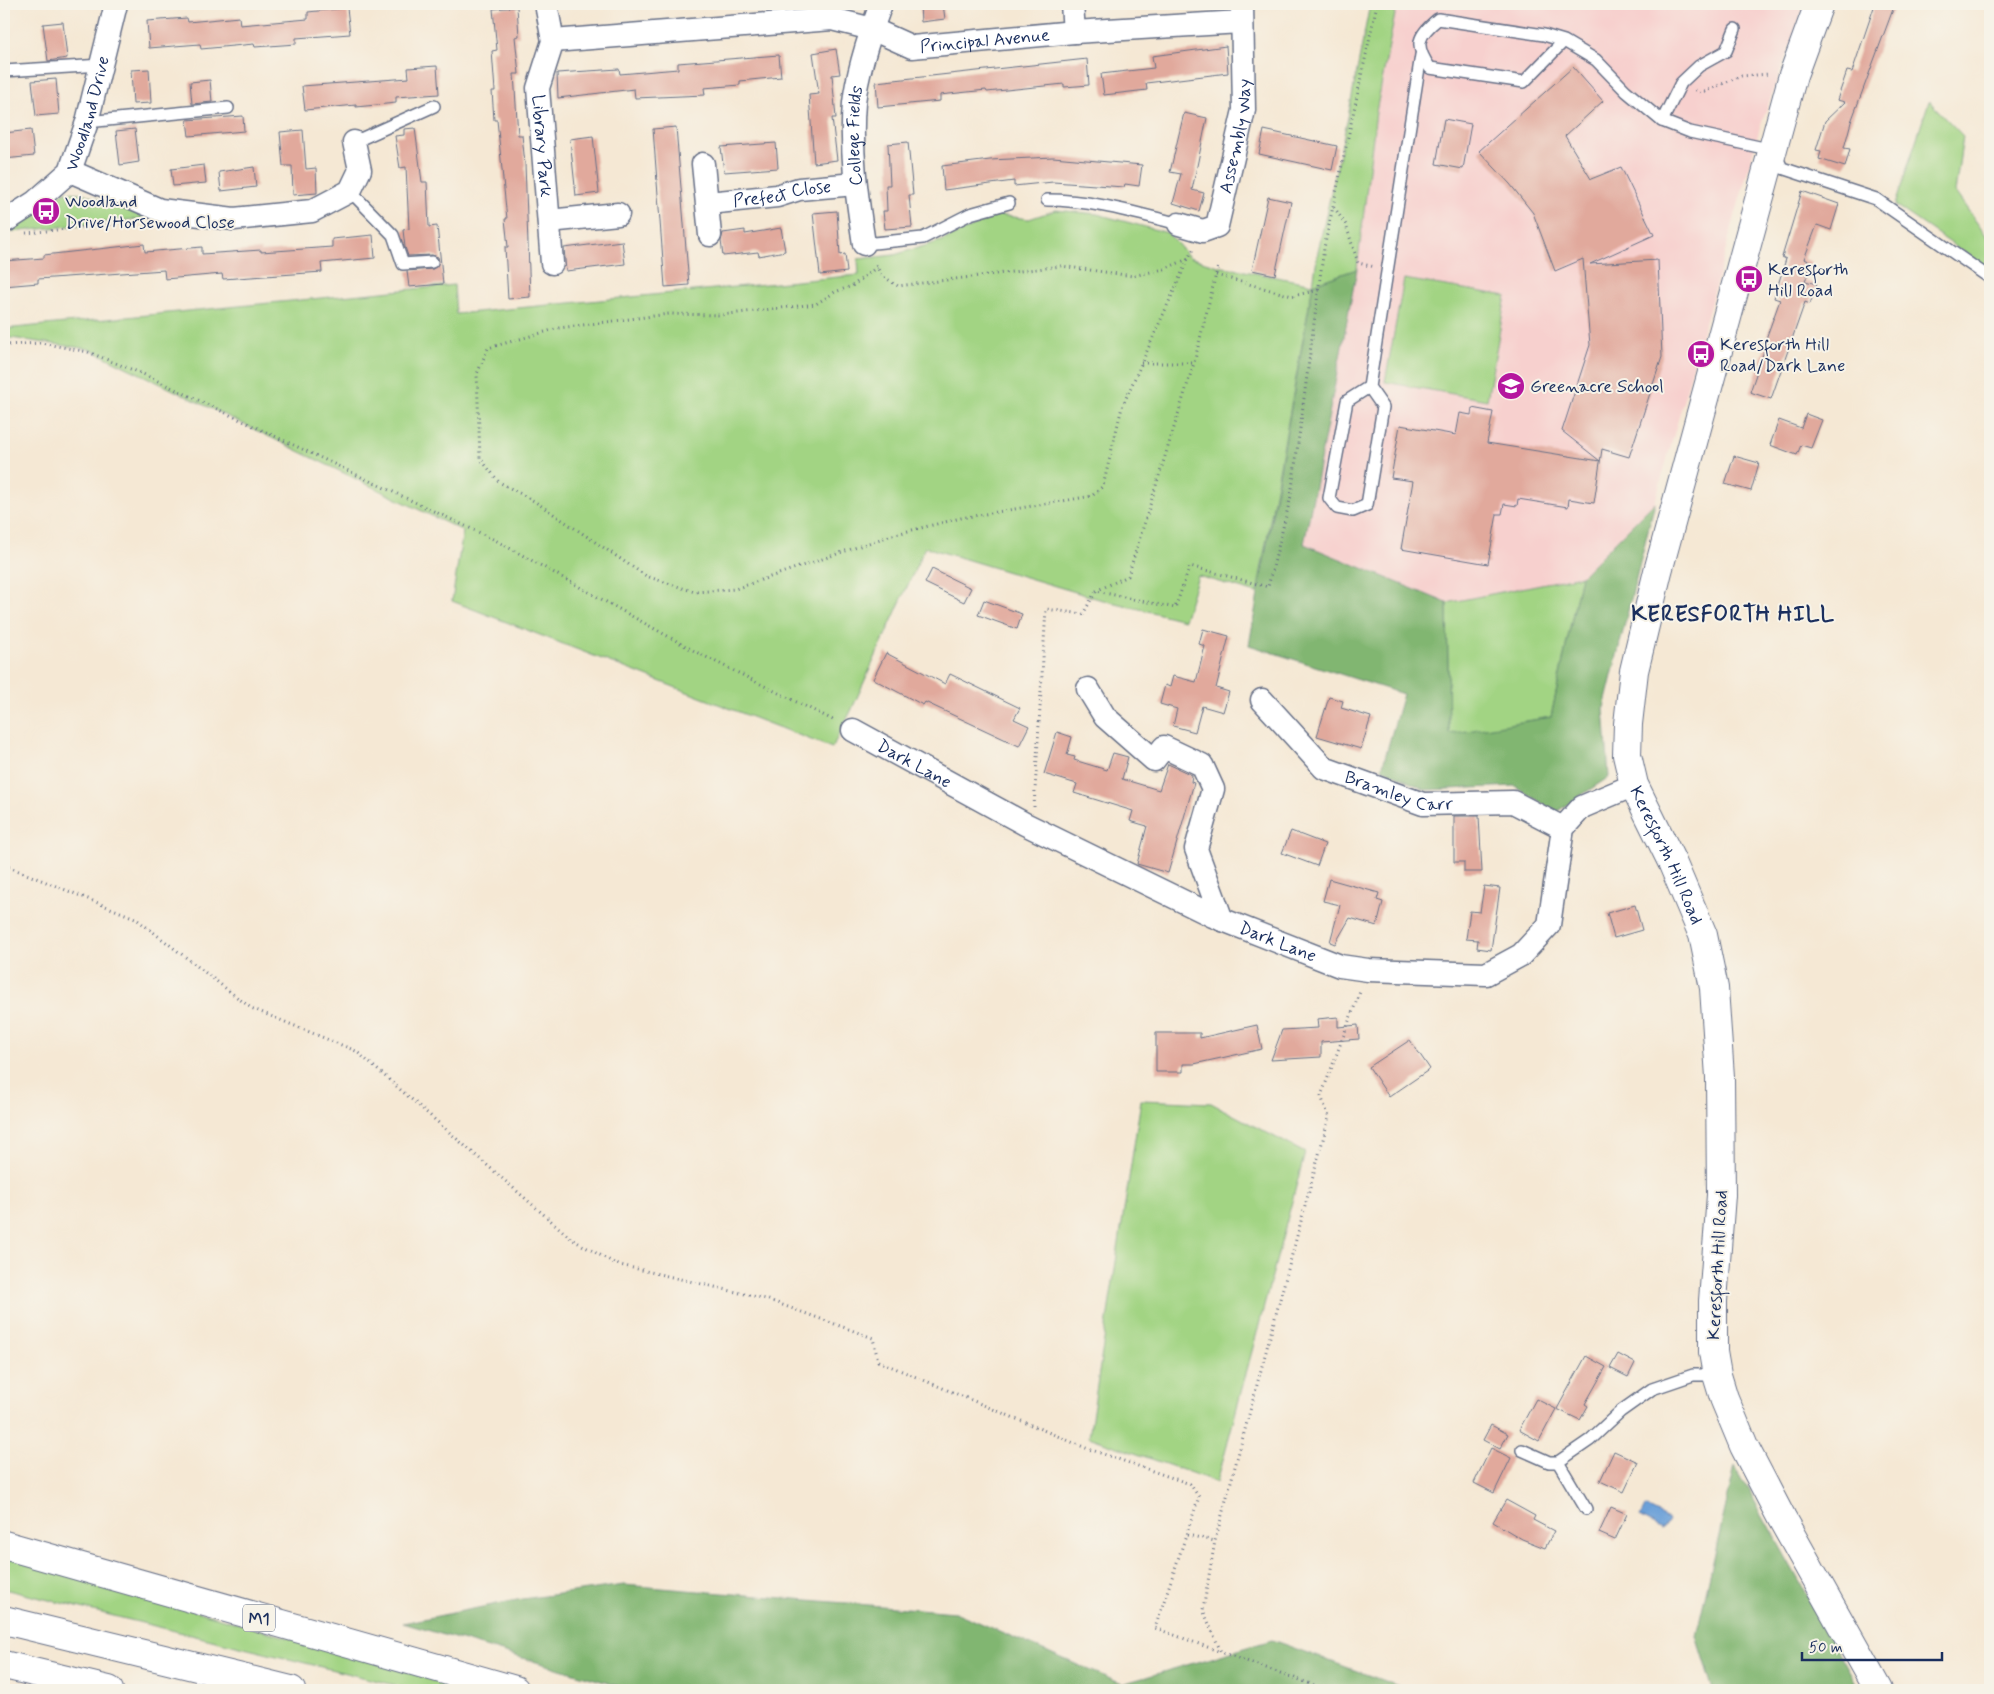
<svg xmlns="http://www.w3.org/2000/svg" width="1994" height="1694" font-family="Mynerve,sans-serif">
<rect width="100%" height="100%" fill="#f7f3e8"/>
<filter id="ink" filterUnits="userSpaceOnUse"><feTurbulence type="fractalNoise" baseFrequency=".02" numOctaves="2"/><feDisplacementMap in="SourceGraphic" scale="10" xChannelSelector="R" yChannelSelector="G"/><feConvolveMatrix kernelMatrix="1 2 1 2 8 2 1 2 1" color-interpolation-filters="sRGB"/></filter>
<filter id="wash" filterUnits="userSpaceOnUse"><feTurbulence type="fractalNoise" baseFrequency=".0096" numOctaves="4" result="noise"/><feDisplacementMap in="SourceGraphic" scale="20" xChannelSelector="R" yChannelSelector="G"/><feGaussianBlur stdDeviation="1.12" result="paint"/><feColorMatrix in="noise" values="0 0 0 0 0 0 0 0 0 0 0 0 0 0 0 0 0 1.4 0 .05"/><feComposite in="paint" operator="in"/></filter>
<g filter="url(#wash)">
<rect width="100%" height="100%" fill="#f5e8d4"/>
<polygon fill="#f7d0ce" points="1397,4 1805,4 1760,127 1655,502 1581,576 1447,603 1304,544 1357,269 1376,112"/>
<g fill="#a2d483" stroke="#5e8270">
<polygon points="1370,4 1397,4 1376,112 1357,269 1313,284 1257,593 1198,576 1184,620 1099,599 925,547 851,711 832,748 452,601 463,531 89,349 4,337 4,329 454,285 456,314 859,275 858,259 894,255 941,241 998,215 1029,219 1056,210 1097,214 1168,233 1189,257 1218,266 1313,284 1318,251 1348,117"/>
<polygon points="1929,101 1963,136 1955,192 1990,241 1990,270 1895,205"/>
<polygon points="65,192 82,193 148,218 11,232"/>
<polygon points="1404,279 1506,296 1487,400 1385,382"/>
<polygon points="1581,576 1551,717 1449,735 1447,603"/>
<polygon points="1141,1100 1211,1103 1305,1153 1217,1482 1089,1437"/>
<polygon points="4,1556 470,1690 415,1690 4,1589"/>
</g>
<g fill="#81b671" stroke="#4e7268">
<polygon points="1357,269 1304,544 1447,603 1449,734 1551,717 1581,576 1655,502 1604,708 1609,777 1556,812 1515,786 1425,790 1382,768 1403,694 1249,645 1313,284"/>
<polygon points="1735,1466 1860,1690 1713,1690 1696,1636"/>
<polygon points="624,1585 955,1612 1122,1684 1272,1640 1409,1690 632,1690 403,1623 522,1599"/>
</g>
<polygon fill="#6ca0d8" stroke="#44689b" points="1645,1507 1668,1519 1662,1529 1640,1517"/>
<g id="blocks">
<g fill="#e1a99c">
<polygon points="920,4 943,4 945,19 921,22"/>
<polygon points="1875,4 1895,4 1851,122 1844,148 1850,149 1845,167 1819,159 1821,151 1816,150 1825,121 1845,102 1837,100 1847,71 1852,72"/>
<polygon points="517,7 519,36 515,37 519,74 514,74 518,135 522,135 525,164 530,297 508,299 505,247 508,247 505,219 507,219 497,120 494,120 492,91 495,91 492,51 497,50 493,9"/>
<polygon points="347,8 350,34 296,38 296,44 255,47 254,44 201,49 200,44 149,48 147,21 187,18 188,22 239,17 240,25 308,19 308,12"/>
<polygon points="63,22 67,58 48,61 43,24"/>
<polygon points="1226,46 1228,73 1146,83 1147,90 1104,95 1101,74 1154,68 1152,56"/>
<polygon points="836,49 840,74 832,75 836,118 832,118 837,160 814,163 809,95 819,94 813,53"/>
<polygon points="779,55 781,77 740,81 740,85 704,88 705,95 635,98 634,89 558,98 557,73 619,69 620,74 678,69 678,63"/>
<polygon points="1087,59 1089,85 1064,87 1064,84 987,92 986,90 940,95 940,101 878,107 876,82"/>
<polygon points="437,66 439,94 396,97 396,103 356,107 356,105 305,110 302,86 409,78 408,68"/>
<polygon points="1573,67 1603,101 1565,136 1591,179 1621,167 1654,235 1590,264 1658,260 1662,357 1629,457 1602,449 1594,503 1569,499 1568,507 1518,499 1517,506 1504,504 1502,514 1497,514 1488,564 1401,549 1413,481 1391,478 1400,425 1456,435 1460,413 1471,415 1472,408 1493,412 1487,443 1600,461 1562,431 1590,345 1583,259 1555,271 1533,213 1510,184 1479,151"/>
<polygon points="149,69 151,103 133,104 131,70"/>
<polygon points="56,79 59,114 36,116 32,81"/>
<polygon points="210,80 212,102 192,104 190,82"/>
<polygon points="1184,113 1207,118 1192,190 1204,193 1199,211 1173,203 1181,174 1170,172"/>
<polygon points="243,116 244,131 189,136 187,120"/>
<polygon points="1444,119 1471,124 1463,169 1436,164"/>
<polygon points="676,127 689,285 665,287 653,129"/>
<polygon points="415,128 422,182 427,182 429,227 437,226 443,284 409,287 407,271 433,269 439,262 438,257 432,255 408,256 405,247 403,230 409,229 406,167 400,168 395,136 404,135 404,129"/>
<polygon points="135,129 139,162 120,165 116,131"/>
<polygon points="31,130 34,156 4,159 4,133"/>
<polygon points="303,130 306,169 316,168 317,193 293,195 292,166 283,166 280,132"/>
<polygon points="1264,130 1337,146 1332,170 1259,154"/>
<polygon points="593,136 599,193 576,196 570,139"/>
<polygon points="908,142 913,195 909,195 912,227 885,229 883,211 887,211 886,185 890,185 888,144"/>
<polygon points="776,143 778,168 724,172 721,147"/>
<polygon points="1053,157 1142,165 1139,186 1125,184 1124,187 1053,182 1014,186 1014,181 944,190 942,166 990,160"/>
<polygon points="204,165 206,183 173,186 171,169"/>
<polygon points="254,167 256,187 221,191 219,172"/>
<polygon points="1802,191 1839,204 1831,230 1817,225 1804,259 1812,262 1805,281 1817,284 1810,304 1805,302 1771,399 1750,392 1766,345 1764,344 1780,300 1774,298 1786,259 1782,257"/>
<polygon points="1268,197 1291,202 1275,275 1252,270"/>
<polygon points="837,211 840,255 845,254 847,272 820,275 813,213"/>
<polygon points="781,228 785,251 759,256 758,252 723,256 721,241 723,233 745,230 745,234"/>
<polygon points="373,235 375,258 321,263 322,272 223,279 222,274 165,279 164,270 38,279 38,283 4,286 4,261 44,258 44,255 144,244 145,252 202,247 202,254 261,250 261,252 332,247 332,239"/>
<polygon points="622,241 625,264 566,271 564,248"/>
<polygon points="1806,414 1822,420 1811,448 1801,445 1797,455 1770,445 1779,420 1801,428"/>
<polygon points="1734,456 1759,463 1751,491 1725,484"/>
<polygon points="932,569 971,588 964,602 925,583"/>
<polygon points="984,600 1022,614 1017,629 978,615"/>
<polygon points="1203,629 1229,636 1216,688 1229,692 1223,712 1202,706 1195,732 1173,726 1177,709 1160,704 1165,685 1170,687 1173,676 1196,682 1205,646 1199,644"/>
<polygon points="886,653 945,684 950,674 1020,708 1014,719 1029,726 1019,746 925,702 923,705 873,679"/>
<polygon points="1329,697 1343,701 1341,708 1371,717 1361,749 1317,736"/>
<polygon points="1057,732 1072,737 1067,755 1075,757 1074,760 1107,770 1113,753 1128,757 1122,779 1159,790 1168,764 1192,775 1191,782 1194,783 1168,873 1137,864 1147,826 1130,821 1133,811 1074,793 1077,784 1044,774"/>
<polygon points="1454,816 1479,816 1482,872 1464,872 1464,862 1454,862"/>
<polygon points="1291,831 1325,844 1317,866 1282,853"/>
<polygon points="1329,879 1379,893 1377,900 1383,902 1377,926 1350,918 1335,944 1330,942 1340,905 1323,901"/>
<polygon points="1484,886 1500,888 1491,950 1477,948 1478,940 1466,939 1470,911 1480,912"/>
<polygon points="1635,905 1642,930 1614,938 1607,913"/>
<polygon points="1338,1017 1338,1027 1358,1025 1359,1039 1321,1042 1321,1057 1271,1060 1282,1030 1318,1028 1317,1019"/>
<polygon points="1257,1025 1262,1049 1194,1064 1183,1064 1183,1072 1156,1072 1156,1033 1200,1033 1200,1038"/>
<polygon points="1410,1040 1430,1069 1389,1097 1369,1067"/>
<polygon points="1618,1354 1635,1363 1628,1377 1610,1368"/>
<polygon points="1586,1356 1606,1367 1585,1404 1588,1406 1580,1420 1557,1409"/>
<polygon points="1536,1399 1556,1409 1539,1441 1519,1430"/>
<polygon points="1491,1425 1508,1434 1500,1449 1483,1440"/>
<polygon points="1491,1448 1511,1458 1494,1493 1474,1483"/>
<polygon points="1614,1451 1638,1462 1624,1492 1600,1481"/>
<polygon points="1506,1500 1535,1516 1533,1520 1554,1531 1545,1548 1522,1539 1493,1522"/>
<polygon points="1611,1507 1627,1514 1615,1540 1599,1533"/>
</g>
</g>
</g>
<g filter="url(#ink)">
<use href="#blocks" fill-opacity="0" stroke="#677087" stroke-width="1"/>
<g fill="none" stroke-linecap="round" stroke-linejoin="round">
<defs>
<g id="service">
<path d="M1564,41l-40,41 -94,-14c-16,-23 -13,-32 8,-49l106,16 20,6 32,19 30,31 36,30 28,11 83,18 9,18 94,31 114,79"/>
<polyline points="4,71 102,65"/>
<polyline points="1662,121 1681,83 1699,66 1726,51 1735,29"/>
<polyline points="87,122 228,108"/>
<polyline points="354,142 434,106"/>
<polyline points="350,191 393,235 403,264 432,262"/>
<path d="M1047,200c46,0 88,13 132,24"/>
<polyline points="864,244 923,238 970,214 1009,203"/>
<polyline points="1369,387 1383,407 1367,505 1353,511 1337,508 1329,498 1347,401 1369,387 1421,55"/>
<polyline points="1522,1450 1549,1462 1558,1462 1590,1440 1621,1411 1652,1389 1693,1375 1717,1375"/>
<polyline points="1558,1462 1586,1509"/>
</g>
<g id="minor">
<path id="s1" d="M546,4l7,37 -15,47 14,175"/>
<polyline points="1072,4 1074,32"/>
<path id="s2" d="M553,41l279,-22 40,10 40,18 162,-15 167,-10"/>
<polyline points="703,164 710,235"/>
<polyline points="70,171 160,210 234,219 312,211 350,191 360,170 354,142"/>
<path id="s3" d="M708,203l69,-7 22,-7 56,-5"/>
<polyline points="549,221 618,214"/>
<path id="s4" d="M4,222l31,-20 35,-31 17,-49 29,-118"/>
<path id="s5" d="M1179,224l24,7 14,-5 27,-116 -2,-106"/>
<path id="s6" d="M864,244c-7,-46 -14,-94 -10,-141 3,-29 17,-72 27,-99"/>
<polyline points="1088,689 1105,717 1154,760 1164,747 1202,765 1213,789 1196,849 1222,920"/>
<path id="s7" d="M1262,700l62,68 99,36 90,-2 50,26"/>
<path id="s8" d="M853,730l172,94 188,92 127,50 28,4 118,4 35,-19 28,-30 14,-97 19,-21 52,-22"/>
</g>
<g id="secondary">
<path id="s9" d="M1819,4l-26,71 -135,496 -24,100 -6,53 -1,31 7,30 38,77 31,73 11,53 6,89 1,118 -8,106v51l4,23 7,23 20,48 38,73 96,171"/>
</g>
<g id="motorway">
<polyline points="4,1545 515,1690"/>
<polyline points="4,1620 291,1690"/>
<polyline points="4,1665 109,1690"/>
</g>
</defs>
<use href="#service" stroke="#677087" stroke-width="14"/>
<use href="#minor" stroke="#677087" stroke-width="25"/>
<use href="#secondary" stroke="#677087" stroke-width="30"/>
<use href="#motorway" stroke="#677087" stroke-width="30"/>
<g stroke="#677087" stroke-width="3" stroke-dasharray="1 4" stroke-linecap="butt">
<polyline points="1695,90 1701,93 1741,76 1770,74"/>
<polyline points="1334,207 1346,225 1358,263 1375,267"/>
<polyline points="26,233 135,222"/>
<polyline points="876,265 881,275 898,286 1061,266 1133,276 1164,269 1188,259 1193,249"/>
<polyline points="877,267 852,286 835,292 816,304 720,315 669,314 559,328 488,348 477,374 480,458 499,482 534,501 646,576 695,592 735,589 892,535 961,518 1092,496 1103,486 1122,407 1188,259"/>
<polyline points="1216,275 1292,296 1319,290"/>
<polyline points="4,345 41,343 88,352 143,374 495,540 698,653 835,721"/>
<polyline points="1141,363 1194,363"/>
<polyline points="1096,591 1128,576 1194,363 1218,266"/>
<polyline points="1034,807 1046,609 1083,614 1096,591 1175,608 1190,566 1268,587 1291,496 1324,248 1377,4"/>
<polyline points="4,865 135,918 251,1008 356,1051 573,1240 616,1264 766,1299 873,1338 878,1361 1086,1448 1190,1484 1199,1497 1155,1628 1221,1652"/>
<polyline points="1187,1535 1215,1541"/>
<polyline points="1328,1690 1221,1652 1203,1610 1215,1541 1329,1117 1321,1096 1361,989"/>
</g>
<use href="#service" stroke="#fff" stroke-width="11"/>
<use href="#minor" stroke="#fff" stroke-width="22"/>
<use href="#secondary" stroke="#fff" stroke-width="28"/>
<use href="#motorway" stroke="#fff" stroke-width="28"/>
</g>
</g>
<defs>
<symbol id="bus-disc" viewBox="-11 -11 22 22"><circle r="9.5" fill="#b5179e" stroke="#f7f3e8"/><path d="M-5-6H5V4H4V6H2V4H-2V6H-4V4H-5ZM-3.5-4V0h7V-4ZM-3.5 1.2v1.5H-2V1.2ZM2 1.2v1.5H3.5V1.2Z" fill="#fff"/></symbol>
<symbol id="school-disc" viewBox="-11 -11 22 22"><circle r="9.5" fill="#b5179e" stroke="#f7f3e8"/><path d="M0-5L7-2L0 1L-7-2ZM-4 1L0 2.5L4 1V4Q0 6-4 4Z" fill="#fff"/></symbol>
</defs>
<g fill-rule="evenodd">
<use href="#bus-disc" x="30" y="195" width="32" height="32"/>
<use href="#bus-disc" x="1733" y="263" width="32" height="32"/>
<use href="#bus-disc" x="1685" y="338" width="32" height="32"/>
<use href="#school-disc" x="1495" y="370" width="32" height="32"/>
</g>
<g text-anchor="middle" stroke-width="4" stroke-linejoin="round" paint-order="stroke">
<rect fill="#f7f3e8" stroke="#5d6a87" stroke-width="1" x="243" y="1604.5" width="32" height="27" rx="4"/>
<g font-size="16" font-weight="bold" fill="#1b2f5e">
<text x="259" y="1624">M1</text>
</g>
<g font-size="18" fill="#1b2f5e" stroke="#f7f3e8">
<text dy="6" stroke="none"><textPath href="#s2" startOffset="438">Principal Avenue</textPath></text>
<text dy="6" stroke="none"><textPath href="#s4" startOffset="144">Woodland Drive</textPath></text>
<text dy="6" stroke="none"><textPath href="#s5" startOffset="132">Assembly Way</textPath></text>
<text dy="6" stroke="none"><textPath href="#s6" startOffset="109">College Fields</textPath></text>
<text dy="6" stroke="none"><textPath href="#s1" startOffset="145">Library Park</textPath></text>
<text dy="6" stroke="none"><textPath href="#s3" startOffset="75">Prefect Close</textPath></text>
<text dy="6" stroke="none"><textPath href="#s8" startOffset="70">Dark Lane</textPath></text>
<text dy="6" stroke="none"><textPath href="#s7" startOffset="171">Bramley Carr</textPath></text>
<text dy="6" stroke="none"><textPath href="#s9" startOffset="885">Keresforth Hill Road</textPath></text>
<text dy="6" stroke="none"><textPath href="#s8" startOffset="475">Dark Lane</textPath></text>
<text transform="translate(1717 1265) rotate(-87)" y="6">Keresforth Hill Road</text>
</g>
<g font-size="18" fill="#1b2f5e" stroke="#f7f3e8" text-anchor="start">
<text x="65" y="207">Woodland<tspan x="65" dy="21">Drive/Horsewood Close</tspan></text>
<text x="1768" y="275">Keresforth<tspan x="1768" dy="21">Hill Road</tspan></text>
<text x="1720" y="350">Keresforth Hill<tspan x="1720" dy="21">Road/Dark Lane</tspan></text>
<text x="1530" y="392">Greenacre School</text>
</g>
<g font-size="22" font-weight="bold" letter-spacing="1" fill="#1b2f5e" stroke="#f7f3e8">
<text x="1733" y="621">KERESFORTH HILL</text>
</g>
</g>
<rect width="1994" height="1694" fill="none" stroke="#f7f3e8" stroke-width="20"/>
<path d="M1802 1652v8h140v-8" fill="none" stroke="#1b2f5e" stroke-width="2.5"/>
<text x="1809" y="1652" font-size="15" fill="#1b2f5e" stroke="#f7f3e8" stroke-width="4" paint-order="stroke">50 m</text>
</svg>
